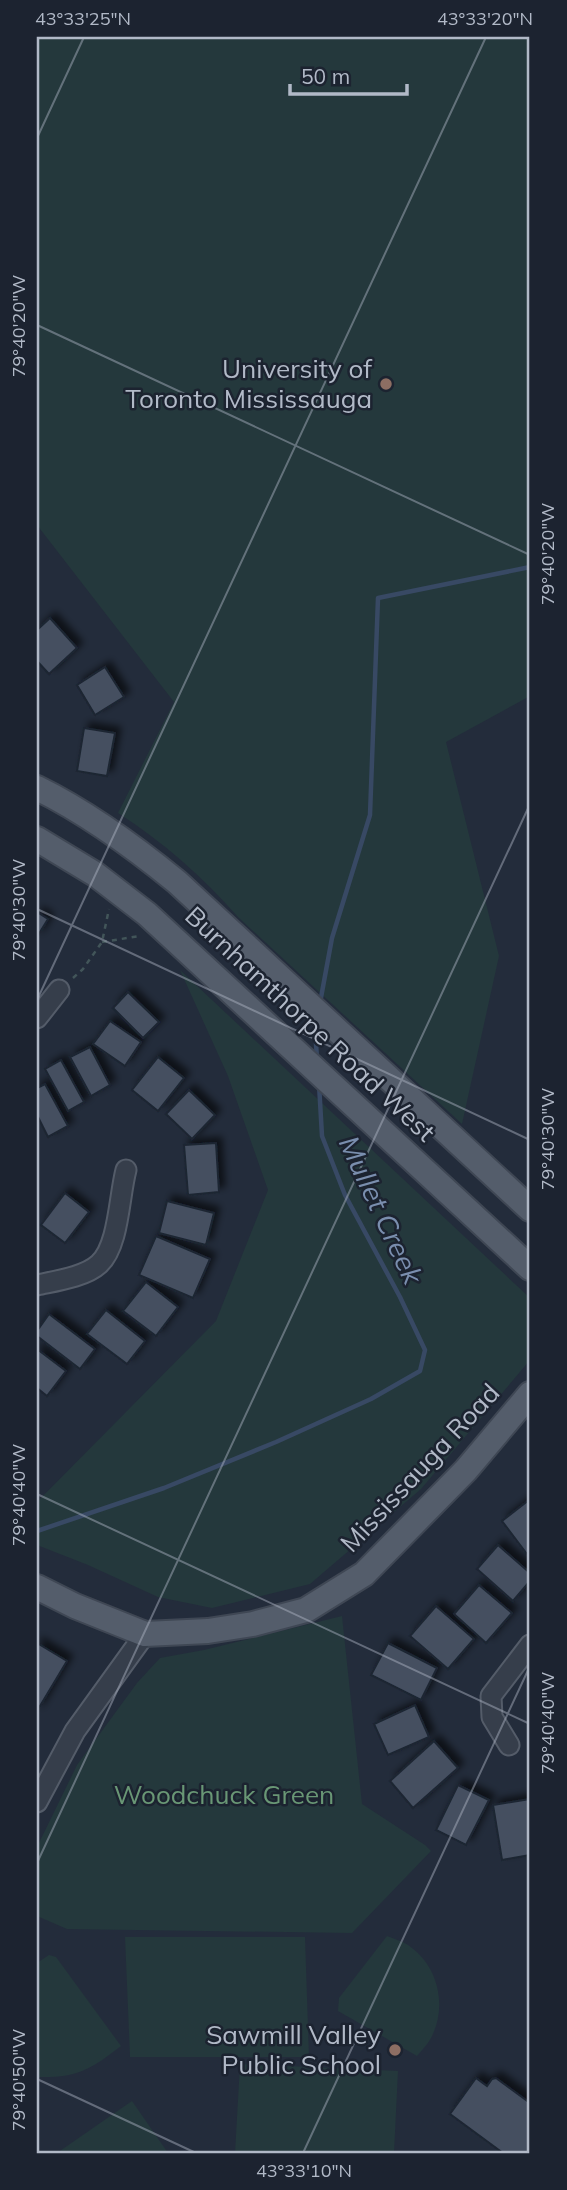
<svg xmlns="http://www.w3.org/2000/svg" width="567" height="2190" font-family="Mulish,sans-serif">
<defs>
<filter id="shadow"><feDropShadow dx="5.5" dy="-5.5" stdDeviation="3.5" flood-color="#0009"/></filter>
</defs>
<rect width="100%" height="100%" fill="#232c3b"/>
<g fill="#24383c">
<path d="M37,37h493v659l-84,46 53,214 -37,168 -224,-207c-36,-41 -75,-75 -120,-104l56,-111 -137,-177z"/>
<polygon points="180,970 530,1298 530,1360 421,1489 310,1584 212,1608 158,1597 88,1565 37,1545 37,1502 216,1321 268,1190 228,1076"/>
<polygon points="342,1616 362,1804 425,1845 431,1851 352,1933 67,1929 37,1916 37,1847 77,1765 137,1683 160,1658 204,1650"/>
<path d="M387,1936c7,3 15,5 21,9 30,20 40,61 23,93 -3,6 -9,12 -14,18l-79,-45 1,-13z"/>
<polygon points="125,1937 305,1937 309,2057 130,2057"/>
<path d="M49,1955l7,2 65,89c-31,24 -44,32 -84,31v-114z"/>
<polygon points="240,2064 398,2071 394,2153 235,2153"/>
<polygon points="132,2101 168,2153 57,2153"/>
</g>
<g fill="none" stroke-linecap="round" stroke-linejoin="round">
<g stroke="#384964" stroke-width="4.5">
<polyline points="320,1003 332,938 370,815 378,598 530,567"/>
<polyline points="317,1022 315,1030 317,1058"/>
<polyline points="37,1531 164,1488 276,1442 371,1399 420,1371 425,1350 400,1297 345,1195 322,1136 319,1084"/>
</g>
</g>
<g fill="#444f60" stroke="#1d2532" stroke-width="2" filter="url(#shadow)">
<polygon points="50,618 77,648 49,674 37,661 37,630"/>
<polygon points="105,667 124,697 95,715 77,685"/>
<polygon points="84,728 115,733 107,776 77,771"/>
<polygon points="37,912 48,919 37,937"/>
<polygon points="128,992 159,1022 143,1038 113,1008"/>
<polygon points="110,1021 141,1042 125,1066 93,1044"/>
<polygon points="90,1047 110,1085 91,1096 70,1057"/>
<polygon points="158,1057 184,1078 158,1111 132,1090"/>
<polygon points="61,1060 84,1102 68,1111 45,1069"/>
<polygon points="45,1084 68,1126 48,1137 37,1115 37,1088"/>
<polygon points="189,1090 215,1115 192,1139 166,1114"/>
<polygon points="216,1143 219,1192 188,1195 184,1145"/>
<polygon points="65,1193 89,1212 65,1243 41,1225"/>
<polygon points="167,1201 214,1213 206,1245 159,1233"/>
<polygon points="156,1236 210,1259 193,1298 139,1275"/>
<polygon points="146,1282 178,1307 156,1336 123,1311"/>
<polygon points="106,1310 145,1341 127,1364 87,1334"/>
<polygon points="49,1314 95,1349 80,1369 37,1336 37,1331"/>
<polygon points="37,1349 66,1371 47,1396 37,1388"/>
<polygon points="529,1500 530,1502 530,1558 502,1521"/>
<polygon points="498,1545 530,1573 530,1581 513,1601 477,1569"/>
<polygon points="479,1585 512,1613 486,1643 454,1614"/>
<polygon points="436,1606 474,1639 448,1669 410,1636"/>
<polygon points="37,1643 67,1661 37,1711"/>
<polygon points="388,1643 437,1668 421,1700 371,1675"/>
<polygon points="415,1705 429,1737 388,1755 374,1724"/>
<polygon points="434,1741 458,1768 413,1808 390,1781"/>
<polygon points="458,1785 489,1800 466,1845 436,1830"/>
<polygon points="530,1799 530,1855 502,1860 493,1805"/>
<polygon points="476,2078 487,2086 492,2079 496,2078 530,2103 530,2153 503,2153 450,2114"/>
</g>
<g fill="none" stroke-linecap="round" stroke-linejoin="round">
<defs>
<g id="minor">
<polyline points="37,1018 59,990"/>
<path d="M37,1285c18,-4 48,-8 62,-21 20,-18 20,-68 27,-94"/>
<polyline points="509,1745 492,1717 491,1696 530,1645"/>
<polyline points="37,1802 75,1731 145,1634"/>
</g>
<g id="major">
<path d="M37,788c51,25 96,58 140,94l353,327"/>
<polyline points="37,839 95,874 147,914 530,1268"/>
<polyline points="37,1587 75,1606 145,1634 208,1631 253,1624 306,1610 364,1574 466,1470 530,1394"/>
</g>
</defs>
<use href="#minor" stroke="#545c69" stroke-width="23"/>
<use href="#major" stroke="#3f4754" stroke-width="28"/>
<g stroke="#425559" stroke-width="2.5" stroke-dasharray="5 5" stroke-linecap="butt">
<polyline points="102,942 140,936"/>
<polyline points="73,978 83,969 102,942 109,909"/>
</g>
<use href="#minor" stroke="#363e4b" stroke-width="19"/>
<use href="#major" stroke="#545d6b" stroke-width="24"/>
</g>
<path fill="none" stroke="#b1b9c7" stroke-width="2" stroke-opacity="0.45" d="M37,138l47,-101M37,325l493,230M37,909l493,231M37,1000l449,-963M37,1494l493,230M37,1863l493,-1059M37,2079l159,74M303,2153l227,-487"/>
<g fill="#8d6e63" stroke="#1c2330" stroke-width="2.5">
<circle cx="386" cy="384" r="7"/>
<circle cx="395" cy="2050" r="7"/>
</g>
<g text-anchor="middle" stroke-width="5" stroke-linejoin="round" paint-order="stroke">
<g font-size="26" fill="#b1b9c7" stroke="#1c2330" text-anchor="end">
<text x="372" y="378">University of<tspan x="372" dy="30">Toronto Mississauga</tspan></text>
<text x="381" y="2044">Sawmill Valley<tspan x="381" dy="30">Public School</tspan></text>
</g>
<g font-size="26" fill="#b1b9c7" stroke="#1c2330">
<text transform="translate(310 1024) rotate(43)" y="9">Burnhamthorpe Road West</text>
<text transform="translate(420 1468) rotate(-47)" y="9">Mississauga Road</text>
</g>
<g font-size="26" fill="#699775" stroke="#1c2330">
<text x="224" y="1804">Woodchuck Green</text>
</g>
<g font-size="28" font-style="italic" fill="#7a8eae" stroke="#1c2330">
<text transform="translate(381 1210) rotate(65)" y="10">Mullet Creek</text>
</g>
</g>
<rect width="567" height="2190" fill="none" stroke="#1c2330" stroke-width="77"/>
<path d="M290 84v10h117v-10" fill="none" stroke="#b1b9c7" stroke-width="3.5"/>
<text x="301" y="84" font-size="21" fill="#b1b9c7" stroke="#1c2330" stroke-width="5" paint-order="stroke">50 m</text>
<rect x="38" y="38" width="490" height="2114" fill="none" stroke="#b1b9c7" stroke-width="2.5"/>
<g font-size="18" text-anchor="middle" fill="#b1b9c7">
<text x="83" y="25">43°33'25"N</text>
<text x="485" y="25">43°33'20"N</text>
<text transform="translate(19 326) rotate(-90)" y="6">79°40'20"W</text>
<text transform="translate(548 554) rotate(-90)" y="6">79°40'20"W</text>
<text transform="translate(19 910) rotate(-90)" y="6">79°40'30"W</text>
<text transform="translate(548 1139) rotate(-90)" y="6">79°40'30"W</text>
<text transform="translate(19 1495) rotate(-90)" y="6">79°40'40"W</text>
<text transform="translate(548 1723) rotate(-90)" y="6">79°40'40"W</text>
<text transform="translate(19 2080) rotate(-90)" y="6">79°40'50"W</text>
<text x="304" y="2177">43°33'10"N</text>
</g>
</svg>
